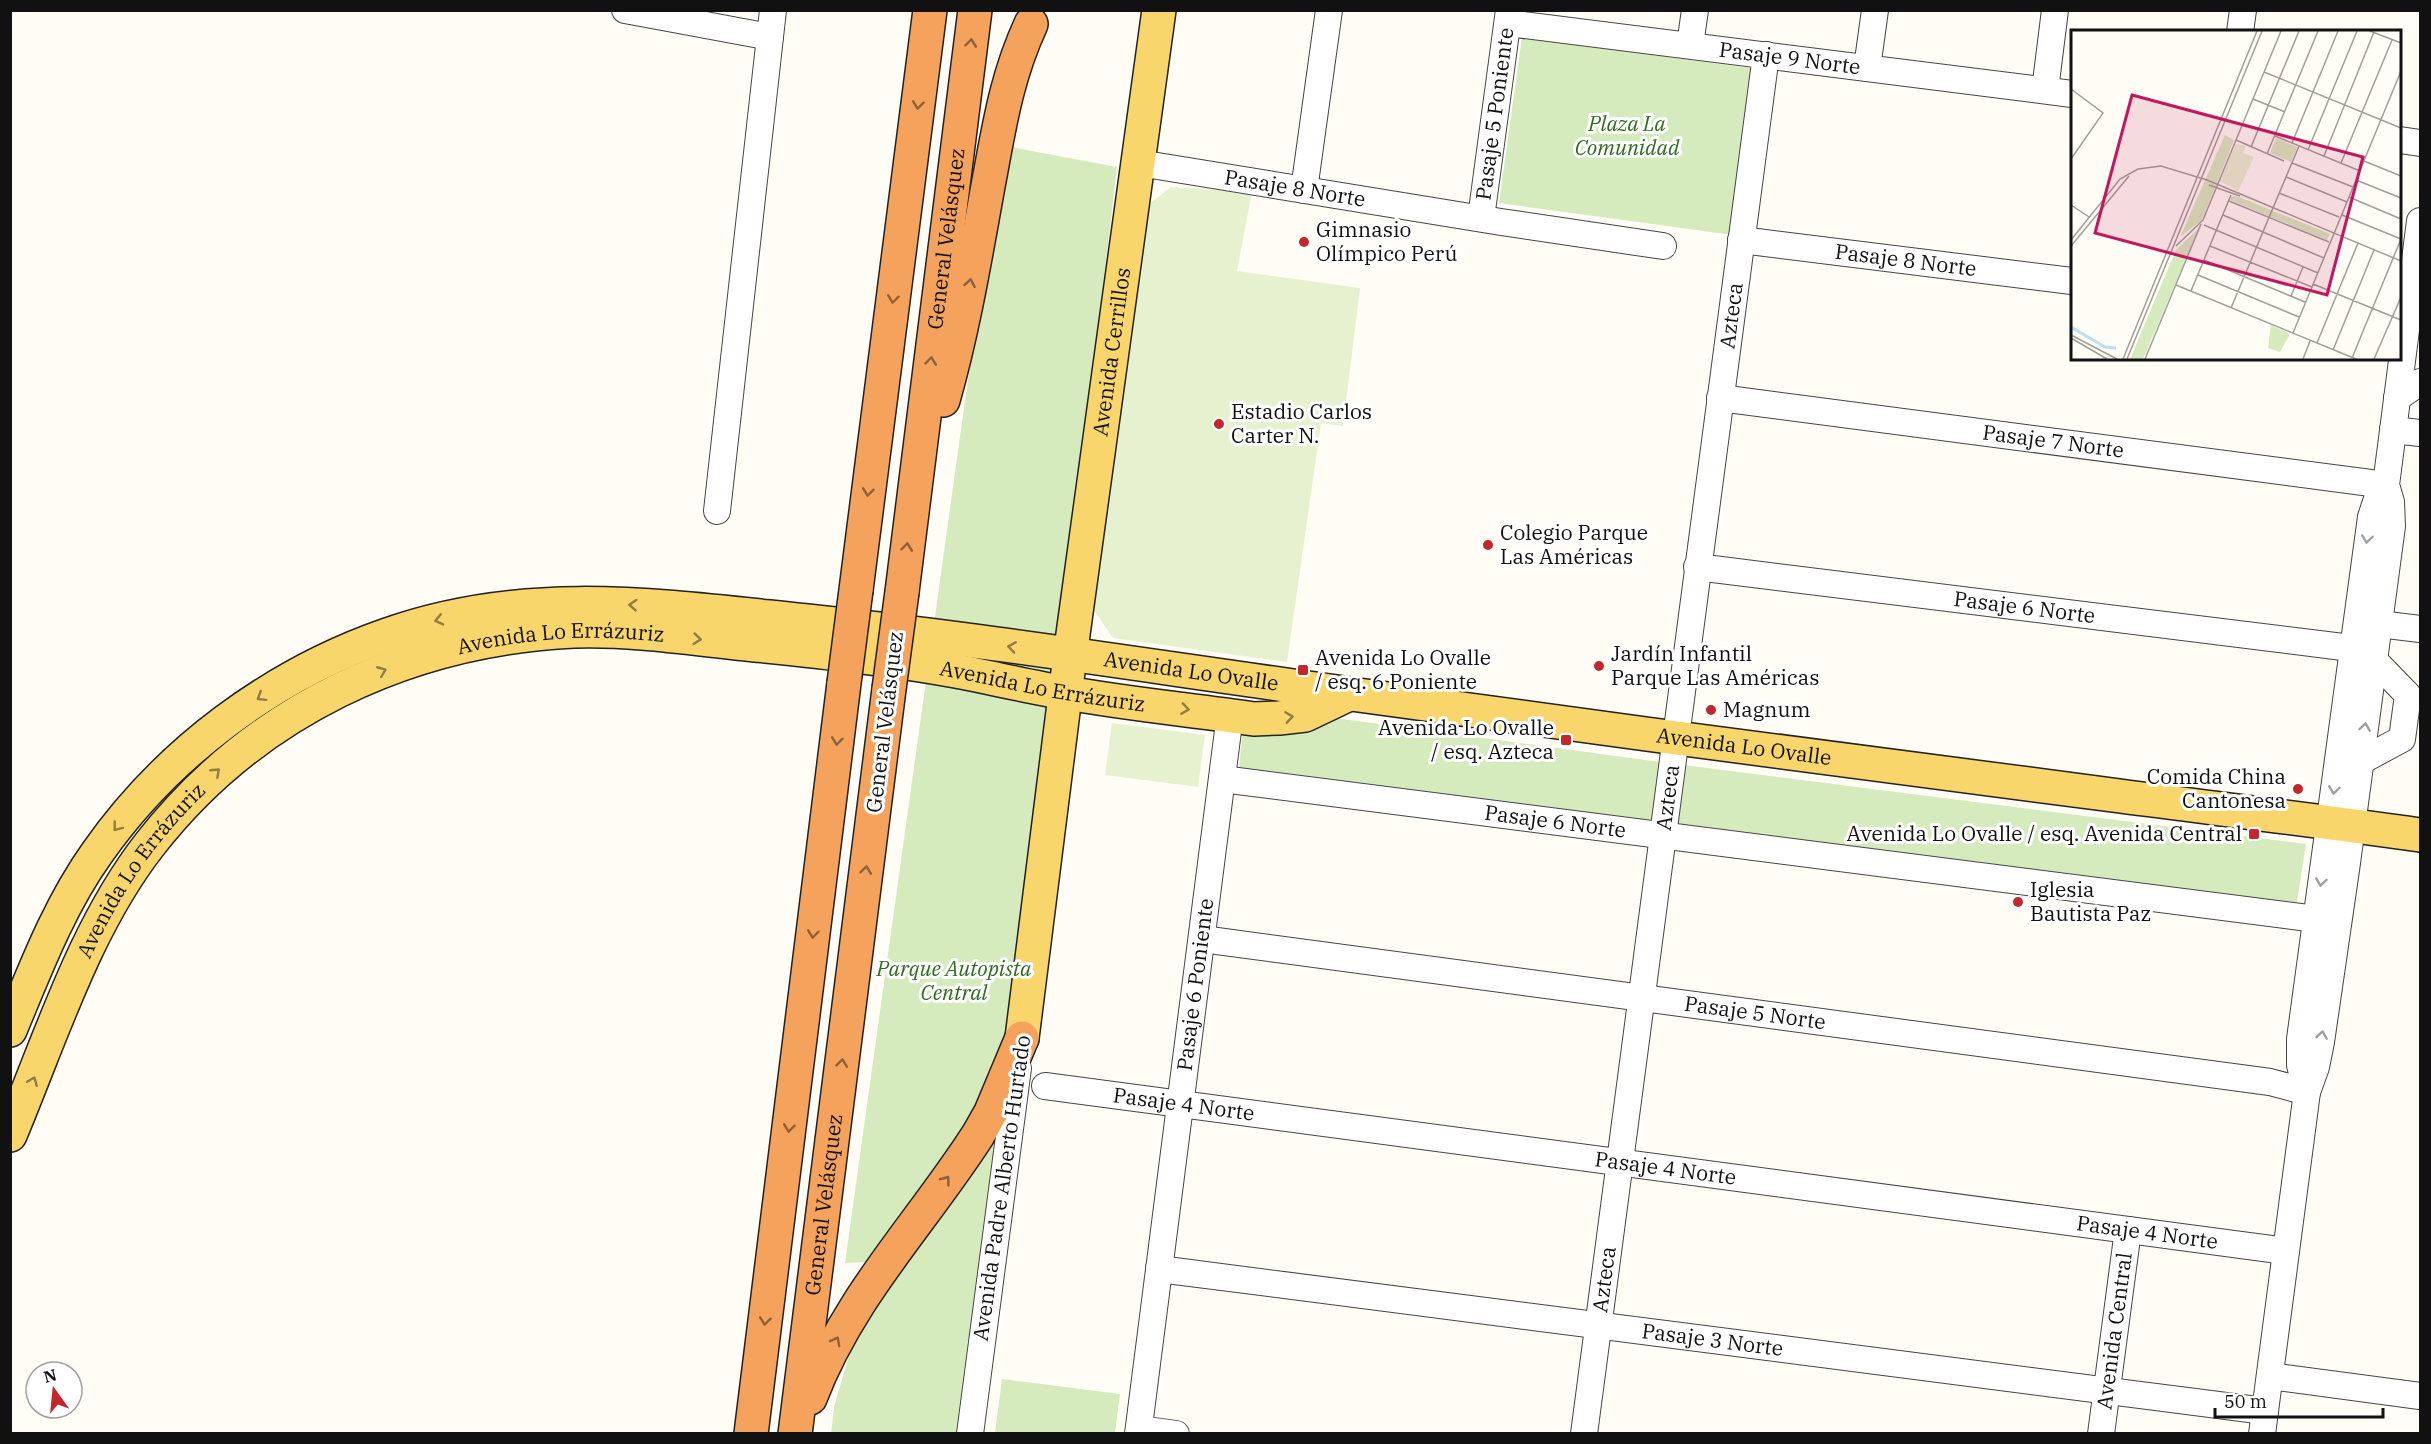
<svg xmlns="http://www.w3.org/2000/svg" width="2431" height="1444" font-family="'IBM Plex Serif',serif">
<rect width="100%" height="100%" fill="#fffdf5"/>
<g fill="#d5ebbd">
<polygon points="1522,37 1756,69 1733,235 1499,203"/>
<polygon points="1011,147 1117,167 1020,1000 982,1113 868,1262 845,1263 981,286"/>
<polygon points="1320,716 1660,762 2306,844 2296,908 1239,769 1243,729"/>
<polygon points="1001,1131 959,1433 831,1434 834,1407 850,1352 864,1326 888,1287"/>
<polygon points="1002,1379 1120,1394 1115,1433 995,1433"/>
</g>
<g fill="#e6f2cf">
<polygon points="1171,187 1252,192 1237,271 1360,288 1343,426 1321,423 1287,662 1113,638 1091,606 1149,204"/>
<polygon points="1112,723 1205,735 1198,787 1105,775"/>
</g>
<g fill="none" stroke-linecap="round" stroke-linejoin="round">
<defs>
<g id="minor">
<polyline points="625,10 770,37"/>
<path id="s1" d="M1508,23l564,71"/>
<polyline points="2240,32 2243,10"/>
<polyline points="1690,45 1695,10"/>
<polyline points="1867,68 1875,10"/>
<polyline points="2045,90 2055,10"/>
<polyline points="2400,140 2420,143"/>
<path id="s2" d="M1139,163l362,59 162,24"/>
<polyline points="1304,190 1329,10"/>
<path id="s3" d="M1481,218l28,-208"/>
<path id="s4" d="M1741,240l331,41"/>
<path id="s5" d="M1720,398l666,87"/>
<polyline points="2397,398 2420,382"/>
<polyline points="2393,430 2420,433"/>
<polyline points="717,511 773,10"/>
<path id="s6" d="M1697,567l654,81"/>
<polyline points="2379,624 2420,629"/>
<polyline points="2361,761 2402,739 2408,695 2374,660"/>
<path id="s7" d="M1222,779l1094,140"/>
<path id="s8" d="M1202,939l1068,143 37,10"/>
<path id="s9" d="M1045,1086l1241,165"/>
<polyline points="2306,1090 2300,1065 2300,1039 2371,517 2377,499 2386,485"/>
<path id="s10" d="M1159,1269l1106,142"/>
<polyline points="2270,1376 2420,1396"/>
<polyline points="1139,1429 1176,1434"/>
<polyline points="970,1434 1018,1068"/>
<path id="s11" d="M1138,1434l92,-719"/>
<path id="s12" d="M1584,1434l182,-1379"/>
<path id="s13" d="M2101,1434l27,-204"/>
<polyline points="2262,1434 2307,1092 2316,1067 2321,1042 2347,863 2392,526 2391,502 2386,485 2420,221"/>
</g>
<g id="major">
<path id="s14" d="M10,1030c25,-60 49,-124 87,-177 70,-100 175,-178 290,-218 144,-51 282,-28 429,-13 179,19 357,48 535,72 256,36 513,68 769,102 100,13 201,25 300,39"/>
<path id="s15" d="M1022,1038l48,-382 89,-646"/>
<path id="s16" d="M10,1135c41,-98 75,-208 140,-291 104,-133 257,-205 424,-213 60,-2 121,8 181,14 67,7 135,14 201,26 37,7 74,16 111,22 62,11 125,17 187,26l25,-1 26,-3 44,-21"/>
</g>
<g id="highway">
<path d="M943,400c20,-70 32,-142 45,-214 11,-58 18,-108 43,-162"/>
<polyline points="856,590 930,10"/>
<path id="s17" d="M902,592l73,-582"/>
<path d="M810,1398c39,-102 110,-173 168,-263l13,-23 31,-74"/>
<polyline points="751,1434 844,683"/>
<path id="s18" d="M795,1434l94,-745"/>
</g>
</defs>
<use href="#minor" stroke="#444" stroke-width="28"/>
<use href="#major" stroke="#222" stroke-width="36"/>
<use href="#highway" stroke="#222" stroke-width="36"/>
<use href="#minor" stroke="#fff" stroke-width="26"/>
<use href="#major" stroke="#f9d66b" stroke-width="33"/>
<use href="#highway" stroke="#f5a25d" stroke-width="33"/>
<defs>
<g id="highway-bridge">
<polyline points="844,683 856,590"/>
<polyline points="889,689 902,592"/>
</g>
</defs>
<use href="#highway-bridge" stroke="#222" stroke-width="36" stroke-linecap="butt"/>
<use href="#highway-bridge" stroke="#f5a25d" stroke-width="33"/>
</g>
<defs><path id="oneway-chevron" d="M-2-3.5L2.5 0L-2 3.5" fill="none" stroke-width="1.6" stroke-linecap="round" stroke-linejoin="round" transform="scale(1.5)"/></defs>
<g stroke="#8e613b">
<use href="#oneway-chevron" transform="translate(971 43) rotate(-83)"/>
<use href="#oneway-chevron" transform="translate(918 105) rotate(97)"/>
<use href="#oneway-chevron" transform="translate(970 283) rotate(-80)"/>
<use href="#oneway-chevron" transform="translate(893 299) rotate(97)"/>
<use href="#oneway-chevron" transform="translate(931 361) rotate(-83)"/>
<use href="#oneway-chevron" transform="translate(868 492) rotate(97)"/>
<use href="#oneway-chevron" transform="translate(907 547) rotate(-83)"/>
<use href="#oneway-chevron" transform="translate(837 741) rotate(97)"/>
<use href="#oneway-chevron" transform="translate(866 870) rotate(-83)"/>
<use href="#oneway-chevron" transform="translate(813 934) rotate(97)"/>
<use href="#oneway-chevron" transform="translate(842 1063) rotate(-83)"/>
<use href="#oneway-chevron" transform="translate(789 1128) rotate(97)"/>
<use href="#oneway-chevron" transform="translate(946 1180) rotate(-53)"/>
<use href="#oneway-chevron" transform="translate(765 1321) rotate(97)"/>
<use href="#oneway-chevron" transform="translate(836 1341) rotate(-62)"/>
</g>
<g stroke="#a0a0a0">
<use href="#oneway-chevron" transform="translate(2367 539) rotate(98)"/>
<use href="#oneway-chevron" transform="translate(2365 727) rotate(-82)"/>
<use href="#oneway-chevron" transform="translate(2334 790) rotate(98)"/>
<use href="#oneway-chevron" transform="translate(2321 882) rotate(98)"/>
<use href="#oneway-chevron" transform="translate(2322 1035) rotate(-81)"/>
</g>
<g stroke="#917d42">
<use href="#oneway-chevron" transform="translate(633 605) rotate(-176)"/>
<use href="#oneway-chevron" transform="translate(439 620) rotate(167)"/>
<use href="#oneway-chevron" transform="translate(697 639) rotate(6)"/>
<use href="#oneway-chevron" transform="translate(1012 647) rotate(-171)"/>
<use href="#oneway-chevron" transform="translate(382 671) rotate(-22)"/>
<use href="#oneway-chevron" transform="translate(261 697) rotate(148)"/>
<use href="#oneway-chevron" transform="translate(1185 709) rotate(8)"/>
<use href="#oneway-chevron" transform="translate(1289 717) rotate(-8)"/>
<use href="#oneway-chevron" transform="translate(216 772) rotate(-43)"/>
<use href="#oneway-chevron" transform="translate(117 827) rotate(128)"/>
<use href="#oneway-chevron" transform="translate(33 1081) rotate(-68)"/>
</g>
<g fill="#c4262e" stroke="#fff" stroke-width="2">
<circle cx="1304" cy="242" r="6"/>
<circle cx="1219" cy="424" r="6"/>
<circle cx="1488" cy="545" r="6"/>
<circle cx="1599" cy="666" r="6"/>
<rect x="1297" y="664" width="12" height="12" rx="3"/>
<circle cx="1711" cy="710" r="6"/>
<rect x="1560" y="734" width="12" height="12" rx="3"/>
<circle cx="2298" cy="789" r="6"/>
<rect x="2248" y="828" width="12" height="12" rx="3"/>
<circle cx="2018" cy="902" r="6"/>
</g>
<g text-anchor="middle" stroke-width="6" stroke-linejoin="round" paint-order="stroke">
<g font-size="21" fill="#111" stroke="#fff">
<text dy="7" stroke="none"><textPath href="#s1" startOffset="284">Pasaje 9 Norte</textPath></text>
<text dy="7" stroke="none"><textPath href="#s3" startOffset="105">Pasaje 5 Poniente</textPath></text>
<text dy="7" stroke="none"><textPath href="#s2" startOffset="158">Pasaje 8 Norte</textPath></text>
<text dy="7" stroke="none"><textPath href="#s17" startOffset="356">General Velásquez</textPath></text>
<text dy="7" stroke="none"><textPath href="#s4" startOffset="166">Pasaje 8 Norte</textPath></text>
<text dy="7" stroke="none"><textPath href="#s12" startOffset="1128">Azteca</textPath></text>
<text dy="7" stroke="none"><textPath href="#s15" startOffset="692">Avenida Cerrillos</textPath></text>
<text dy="7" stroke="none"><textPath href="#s5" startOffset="336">Pasaje 7 Norte</textPath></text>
<text dy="7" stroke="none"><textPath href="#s6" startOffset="330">Pasaje 6 Norte</textPath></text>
<text dy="7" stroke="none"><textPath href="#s16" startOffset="800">Avenida Lo Errázuriz</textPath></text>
<text dy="7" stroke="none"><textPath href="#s14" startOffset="1378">Avenida Lo Ovalle</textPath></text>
<text dy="7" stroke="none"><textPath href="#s16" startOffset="1286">Avenida Lo Errázuriz</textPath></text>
<text transform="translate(885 722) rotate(-83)" y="7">General Velásquez</text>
<text dy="7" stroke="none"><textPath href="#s14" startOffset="1936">Avenida Lo Ovalle</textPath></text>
<text dy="7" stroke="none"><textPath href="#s12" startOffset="642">Azteca</textPath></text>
<text dy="7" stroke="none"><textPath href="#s7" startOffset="336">Pasaje 6 Norte</textPath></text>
<text dy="7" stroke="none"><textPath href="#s16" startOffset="297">Avenida Lo Errázuriz</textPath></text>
<text dy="7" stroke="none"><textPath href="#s11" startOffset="453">Pasaje 6 Poniente</textPath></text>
<text dy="7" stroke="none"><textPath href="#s8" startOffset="558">Pasaje 5 Norte</textPath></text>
<text dy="7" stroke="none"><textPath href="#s9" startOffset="140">Pasaje 4 Norte</textPath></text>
<text dy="7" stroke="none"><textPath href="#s9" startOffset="626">Pasaje 4 Norte</textPath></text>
<text transform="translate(1002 1188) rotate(-82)" y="7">Avenida Padre Alberto Hurtado</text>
<text dy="7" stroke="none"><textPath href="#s18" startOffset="231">General Velásquez</textPath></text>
<text dy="7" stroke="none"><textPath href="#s9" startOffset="1112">Pasaje 4 Norte</textPath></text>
<text dy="7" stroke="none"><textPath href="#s12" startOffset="156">Azteca</textPath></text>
<text dy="7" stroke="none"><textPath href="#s13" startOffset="104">Avenida Central</textPath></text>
<text dy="7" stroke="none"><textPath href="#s10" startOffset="558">Pasaje 3 Norte</textPath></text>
</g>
<g font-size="21" font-style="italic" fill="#2f6b1f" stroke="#fff">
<text x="1627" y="131">Plaza La<tspan x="1627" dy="24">Comunidad</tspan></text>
<text x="954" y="976">Parque Autopista<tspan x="954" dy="24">Central</tspan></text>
</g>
<g font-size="21" fill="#111" stroke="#fff" text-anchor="start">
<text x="1316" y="237">Gimnasio<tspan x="1316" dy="24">Olímpico Perú</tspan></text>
<text x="1231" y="419">Estadio Carlos<tspan x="1231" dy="24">Carter N.</tspan></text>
<text x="1500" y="540">Colegio Parque<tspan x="1500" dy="24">Las Américas</tspan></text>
<text x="1611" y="661">Jardín Infantil<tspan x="1611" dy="24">Parque Las Américas</tspan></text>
<text x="1315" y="665">Avenida Lo Ovalle<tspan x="1315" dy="24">/ esq. 6 Poniente</tspan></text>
<text x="1723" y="717">Magnum</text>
<text x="1554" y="735" text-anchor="end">Avenida Lo Ovalle<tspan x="1554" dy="24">/ esq. Azteca</tspan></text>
<text x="2286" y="784" text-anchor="end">Comida China<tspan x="2286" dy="24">Cantonesa</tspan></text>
<text x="2242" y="841" text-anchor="end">Avenida Lo Ovalle / esq. Avenida Central</text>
<text x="2030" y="897">Iglesia<tspan x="2030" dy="24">Bautista Paz</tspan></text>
</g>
</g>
<g transform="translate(2071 30)">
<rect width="330" height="330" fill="#fffdf5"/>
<path d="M154,105l9,5 -32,80 -22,17zM205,108l21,9 -6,15 -21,-9zM161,166l7,1 91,37 -3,6 -97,-40zM128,198l-56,131h-13l46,-109zM200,295l19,9 -10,18 -12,-4z" fill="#d5ebbd"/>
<path d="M165,114l10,2 -3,7 11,4 -16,34 -18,-10z" fill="#e6f2cf"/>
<path fill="none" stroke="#b9e0f7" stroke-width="3" d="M0,297l34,20 11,1"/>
<path fill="none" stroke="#a09f9a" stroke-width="1.5" d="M299,1l31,12M193,42l137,56M0,59l32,24 -32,46M182,69l32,13M204,106l85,35M165,110l48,21M221,113l46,-112M180,117l48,-116M237,120l49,-119M196,124l51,-123M253,126l50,-124M293,131l37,15M221,133l61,24M270,133l51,-123M215,147l61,25M285,150l45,18M138,155l31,11M208,163l60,24M278,167l52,22M158,171l100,41M0,175l18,12M152,185l101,43M271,185l59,24M132,190l78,-189M133,195l114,48M0,210l49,-61 18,-10 23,-3 46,14 194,81M0,216l58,-70M105,216l27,-26M139,216l102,41M133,230l101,42M127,245l101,42M242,254l88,36M105,255l180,74M120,261l40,-96M220,266l12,-29M160,278l68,-162M222,303l108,-262M0,305l46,24M0,308l36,21M246,313l41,-100M262,320l41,-100M281,328l49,-119M52,329l134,-328M56,329l135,-328M74,329l56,-135M232,329l7,-18M303,329l27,-62"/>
<path fill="#c2185b" fill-opacity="0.15" stroke="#c2185b" stroke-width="3" d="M61,65l231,62 -36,138 -232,-62z"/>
<rect width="330" height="330" fill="none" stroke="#111" stroke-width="3"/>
</g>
<rect width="2431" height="1444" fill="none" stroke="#111111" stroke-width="24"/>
<g transform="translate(54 1390) rotate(345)"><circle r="28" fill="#ffffff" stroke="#a0a0a0" stroke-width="1.5"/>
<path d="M0-4.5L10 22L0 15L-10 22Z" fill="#c4262e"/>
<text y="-9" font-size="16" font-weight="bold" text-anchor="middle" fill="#111111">N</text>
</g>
<path d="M2215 1408v9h168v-9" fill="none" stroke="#111111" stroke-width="3"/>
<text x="2224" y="1408" font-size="18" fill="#111111" stroke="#ffffff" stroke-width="4.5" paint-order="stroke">50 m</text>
</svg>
